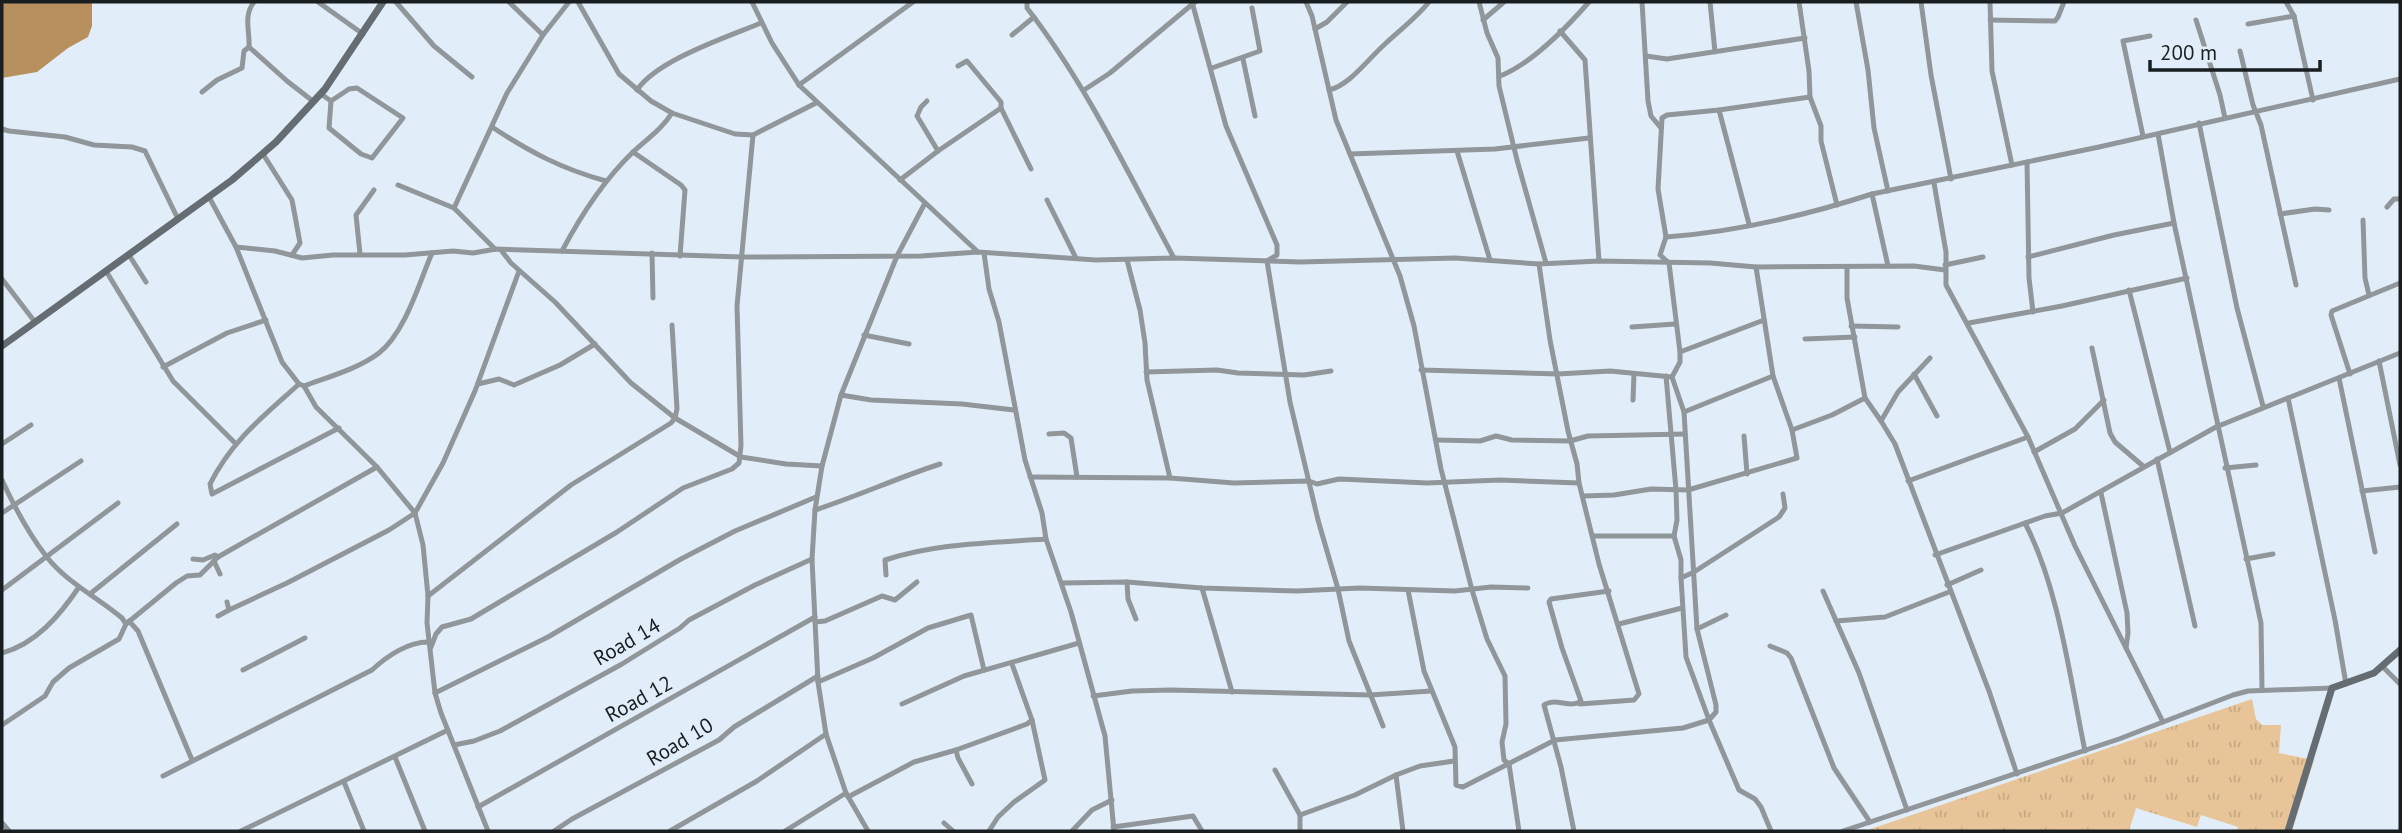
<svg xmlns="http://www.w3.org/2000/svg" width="2402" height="833" font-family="'PT Sans',sans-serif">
<defs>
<pattern id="grass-tufts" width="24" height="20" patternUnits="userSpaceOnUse" patternTransform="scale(1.75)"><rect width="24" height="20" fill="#e8c598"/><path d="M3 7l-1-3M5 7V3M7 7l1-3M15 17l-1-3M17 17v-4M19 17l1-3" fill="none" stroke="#c6a983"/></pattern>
</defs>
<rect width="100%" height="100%" fill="#e1eef9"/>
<polygon fill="url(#grass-tufts)" points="2252,699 2256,719 2262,725 2281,725 2279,753 2314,760 2292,831 2237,831 2238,827 2201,815 2197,827 2136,808 2129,831 1865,831"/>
<polygon fill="#b7905d" points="2,2 92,2 92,26 88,37 68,48 37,72 2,78"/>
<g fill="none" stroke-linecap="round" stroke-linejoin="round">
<g stroke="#90969a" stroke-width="5">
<polyline points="318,2 363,34"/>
<polyline points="396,2 434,46 472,77"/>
<polyline points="509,2 543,35"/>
<polyline points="578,2 619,74 651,101 672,113 735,134 753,135 816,103"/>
<polyline points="752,2 772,43 799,85 978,252"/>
<path d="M1027,2v6c59,76 101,165 147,250"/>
<polyline points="1192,2 1226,126 1277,245 1277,255 1267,261 1290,402 1318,520 1338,589 1349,641 1383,726"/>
<polyline points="1306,2 1312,16 1336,120 1400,276 1414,326 1441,469 1472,590 1487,639 1505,676 1506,724 1502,742 1504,760 1509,764 1519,831"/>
<polyline points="1479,2 1487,33 1498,58 1499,86 1517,160 1546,263"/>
<polyline points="1642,2 1648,101 1651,116 1661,128"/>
<polyline points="1710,2 1715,52"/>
<polyline points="1799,2 1809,71 1810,97 1821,126 1821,141 1837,205"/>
<polyline points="1856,2 1868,70 1874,128 1888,191"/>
<polyline points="1921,2 1931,75 1951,179"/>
<polyline points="1990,2 1992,71 2012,165"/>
<polyline points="2286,2 2294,16 2313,100"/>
<polyline points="1483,20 1504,2"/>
<polyline points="1990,20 2055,21 2058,17 2064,2"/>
<polyline points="2196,20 2220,95 2225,118"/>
<polyline points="2248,24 2294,16"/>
<polyline points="1315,29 1327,22 1347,2"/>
<polyline points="1560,31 1585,60 1599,261"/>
<polyline points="1012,35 1034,17"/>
<polyline points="249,47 287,81 314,102"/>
<polyline points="2240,51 2253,105 2261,125 2296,285"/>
<polyline points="1646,56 1667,59 1805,38"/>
<polyline points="1243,59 1255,116"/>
<polyline points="958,66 967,61 1001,102 1001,108 1031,169"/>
<polyline points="1212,68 1260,51 1252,8"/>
<path d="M1500,76c31,-12 67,-49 89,-74"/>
<polyline points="799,85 913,2"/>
<path d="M637,90c20,-30 90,-53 124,-67"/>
<polyline points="1084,90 1110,73 1195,2"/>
<path d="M1329,90c21,-5 39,-31 56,-46 15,-14 31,-26 44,-42"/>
<path d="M202,92l15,-12 25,-12 2,-17 5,-4c1,-16 -6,-31 5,-45"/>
<polyline points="321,94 331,101 329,128 361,154 372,158 403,118 357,88 349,89 331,101"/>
<polyline points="927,101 921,107 917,116 938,151"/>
<polyline points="1719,110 1749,224"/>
<polyline points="2199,123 2237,308 2263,406"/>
<path d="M492,127c38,25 70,42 114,54"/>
<polyline points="2,129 9,131 65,137 94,145 132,147 145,151 178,219"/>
<polyline points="2158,134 2174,223 2261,623 2262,690"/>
<polyline points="2143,136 2123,41 2150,36"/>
<polyline points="1457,151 1490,260"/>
<polyline points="633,152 681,185 685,190 680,256"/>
<polyline points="263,154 292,200 300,243 292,255"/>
<polyline points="1350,154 1495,149 1589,138"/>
<polyline points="2027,162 2029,278 2033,312"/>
<polyline points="900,180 938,151 1001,108"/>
<polyline points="1934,183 1946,252 1946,285 2028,437 2075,546 2163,722"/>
<polyline points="398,185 454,208 495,249"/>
<polyline points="1872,194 1888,266"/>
<polyline points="209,197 236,247 282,362 299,384 304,386 316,407 377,467 415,513 423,545 428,596 427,623 435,693 441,713 488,831"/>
<polyline points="1047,200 1076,258"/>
<polyline points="2387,207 2394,199 2400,199"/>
<polyline points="454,208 507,93 543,35 569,2"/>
<polyline points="2280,214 2315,209 2329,210"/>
<polyline points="2363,220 2365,278 2369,295"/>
<polyline points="1666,237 1658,189 1662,118 1667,115 1719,110 1810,97"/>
<polyline points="236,247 275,251 302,258 333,255 405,255 453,251 473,253 496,249 742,257 921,256 978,252 1096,260 1174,258 1300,262 1455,258 1539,264 1599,261 1710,263 1756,267 1914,266 1945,270"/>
<polyline points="501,250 511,263 555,302 631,383 675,418 741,457 786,464 822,466"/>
<path d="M562,251c19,-36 41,-70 71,-99 14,-13 29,-23 39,-39"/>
<polyline points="652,253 653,298"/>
<polyline points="984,253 989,289 999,322 1025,460 1042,513 1046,539 1071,612 1105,736 1114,831"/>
<polyline points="360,254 356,215 374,190"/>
<polyline points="129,255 146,282"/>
<polyline points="2028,257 2114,235 2174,223"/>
<polyline points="1127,260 1140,310 1145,343 1147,380 1170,478"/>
<polyline points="1539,264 1550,340 1568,431 1577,464 1579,483 1599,564 1639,694 1634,700 1580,704"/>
<polyline points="1945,265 1983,257"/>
<polyline points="1847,267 1847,298 1865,398 1881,421"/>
<polyline points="106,271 173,381 235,443"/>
<polyline points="2,279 35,322"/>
<polyline points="2129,290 2170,452"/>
<polyline points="1969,323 2062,306 2187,278"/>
<polyline points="1851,326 1898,327"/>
<polyline points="1632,327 1675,324"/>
<polyline points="864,335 909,344"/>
<polyline points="1805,339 1855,337"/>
<polyline points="2092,348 2110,433 2115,442 2143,466"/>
<polyline points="1680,352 1764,320"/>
<polyline points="1930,358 1898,392 1881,421 1895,444 1989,691 2017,774"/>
<polyline points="2379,361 2400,465"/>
<polyline points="163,367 227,333 266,320"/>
<polyline points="1421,370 1558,374 1610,371 1672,377"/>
<polyline points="1146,372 1217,370 1238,373 1304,375 1331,371"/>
<polyline points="1914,374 1937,416"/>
<polyline points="2350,374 2331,315 2332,311 2400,283"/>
<polyline points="1666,376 1676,490 1677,520 1674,536 1681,560 1681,578"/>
<polyline points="2339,378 2375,552"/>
<path d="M299,384c-35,32 -67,56 -89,100l2,10 127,-66"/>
<polyline points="478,384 499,379 514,385 560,365 595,344"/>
<path d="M304,386c24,-9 54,-17 75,-33 26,-20 40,-70 53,-100"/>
<polyline points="841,395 871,400 962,404 1014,410"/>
<polyline points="2288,398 2335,620 2346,684"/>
<polyline points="1633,400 1634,374"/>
<polyline points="1684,412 1773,376"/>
<polyline points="1792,430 1832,415 1865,398"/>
<polyline points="1049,434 1064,433 1071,438 1077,477"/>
<polyline points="1744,436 1747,474"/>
<polyline points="1437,440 1480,441 1496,436 1512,440 1570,441 1588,436 1685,434"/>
<polyline points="2,444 31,425"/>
<polyline points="2034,452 2075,429 2104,400"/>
<polyline points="2157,459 2195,626"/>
<polyline points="2225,468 2256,465"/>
<polyline points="1030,477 1170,478 1234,483 1309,481 1317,484 1339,479 1427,483 1500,480 1579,483"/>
<path d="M2,480c12,26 26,53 44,76 20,26 51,41 76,62l4,6"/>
<polyline points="1908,481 2028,437"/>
<polyline points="2362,491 2400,487"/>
<polyline points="2101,493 2127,613 2128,633 2126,648"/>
<polyline points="1583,496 1614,495 1651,489 1688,490 1797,458 1792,430 1773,376 1756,267"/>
<path d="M815,510c43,-14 82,-32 125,-46"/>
<polyline points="2,513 81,461"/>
<path d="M2025,523c34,65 45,156 60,228"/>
<polyline points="1593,536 1674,536"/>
<polyline points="1935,555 2045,516 2062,513 2216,427 2400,353"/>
<polyline points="193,559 203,560 215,555 218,557"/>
<polyline points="2246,559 2273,554"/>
<polyline points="214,561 220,574"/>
<path d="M886,575l-1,-15c52,-17 106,-17 161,-21"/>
<polyline points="1127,582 1128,599 1136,619"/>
<polyline points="1062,583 1127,582 1202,588 1297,591 1360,588 1455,591 1491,587 1528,588"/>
<polyline points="1947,585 1981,570"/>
<polyline points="1202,588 1232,692"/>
<polyline points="2,590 118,503"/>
<polyline points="1408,590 1424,671 1455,747 1456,785 1463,787 1555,740 1683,728 1709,720 1686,657 1681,578 1694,572 1779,517 1785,508 1783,494"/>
<polyline points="1823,591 1859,673 1907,810"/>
<polyline points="90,594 177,524"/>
<polyline points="428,596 571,485 671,423 675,418 677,409 672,325"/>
<polyline points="229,610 287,583 389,530 415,513 443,463 475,391 519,271"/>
<polyline points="218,616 229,610 227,602"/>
<polyline points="129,621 138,631 192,760"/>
<polyline points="1836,621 1885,617 1949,592"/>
<polyline points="815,622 825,621 882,596 895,600 917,582"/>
<polyline points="1619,624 1682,608"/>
<polyline points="1697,629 1726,615"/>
<polyline points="1770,646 1787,653 1791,658 1834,768 1870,822"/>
<polyline points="431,647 436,634 442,627 471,619 617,532 683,488 732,469 739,463 741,446 737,306 753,135"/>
<path d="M2,653c34,-9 58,-38 77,-66"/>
<polyline points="2383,667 2400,684"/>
<polyline points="243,670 305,638"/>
<polyline points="818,682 873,658 928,628 971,615 984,670"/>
<polyline points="435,693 548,637 681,559 735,531 816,497"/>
<polyline points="1093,696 1132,691 1171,690 1370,695 1431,691"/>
<polyline points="902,704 964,676 1079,643"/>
<polyline points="2,725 45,696 53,682 69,668 119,639 126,624 176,583 187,576 200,575 218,557 377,467"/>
<polyline points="454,745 474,741 500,731 622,664 680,628 689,620 755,585 812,559"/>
<polyline points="956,750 1027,724 1032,720"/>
<polyline points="395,757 425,831"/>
<polyline points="1275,770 1300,815 1300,831"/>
<polyline points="1396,775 1403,831"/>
<path d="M163,776l209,-106c15,-14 37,-29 58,-28"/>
<polyline points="344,782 364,831"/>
<polyline points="848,797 914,762 956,750 958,758 972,784"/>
<polyline points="478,807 815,617"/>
<polyline points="1300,815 1355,795 1396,775 1420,766 1454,761"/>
<polyline points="2,823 9,831"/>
<polyline points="944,823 953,831"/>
<polyline points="1113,827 1193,816 1202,831"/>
<polyline points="241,831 448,730"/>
<polyline points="554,831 572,819 719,740 734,727 818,676"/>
<polyline points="670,831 757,781 826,734"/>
<polyline points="785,831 846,793"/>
<polyline points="868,831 846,793 826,734 818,682 812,559 815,510 822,466 841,395 897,256 925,203"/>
<polyline points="989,831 998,817 1014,802 1045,780 1032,720 1012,664"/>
<polyline points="1072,831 1092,810 1112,800"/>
<path d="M1574,831l-13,-64 -17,-62c11,-8 27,4 37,-4l-19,-53 -13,-46 2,-3 58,-8"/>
<path d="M1771,831l-10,-24 -6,-8 -16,-9 -30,-70 7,-8v-7l-19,-76 -13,-217 -12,-35 8,-15v-10l-11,-89 -9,-8 6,-18c68,-5 141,-22 206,-43l227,-47 301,-68"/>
<polyline points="1843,831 2119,739 2233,695 2248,691 2332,688"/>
</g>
<g stroke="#656d73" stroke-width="7">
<polyline points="2,346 232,180 276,142 325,89 383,2"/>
<polyline points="2288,831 2332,688 2374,673 2400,650"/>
</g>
</g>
<g text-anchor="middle" stroke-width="7" stroke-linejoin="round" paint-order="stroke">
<g font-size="21" fill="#191e21" stroke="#e1eef9">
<text transform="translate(627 642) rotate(-30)" y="7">Road 14</text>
<text transform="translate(639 699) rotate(-29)" y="7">Road 12</text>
<text transform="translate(680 742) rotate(-31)" y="7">Road 10</text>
</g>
</g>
<rect width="2402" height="833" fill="none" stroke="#191e21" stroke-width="7"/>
<path d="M2150 60v10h170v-10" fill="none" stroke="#191e21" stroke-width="3.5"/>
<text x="2160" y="60" font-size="21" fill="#191e21" stroke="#e1eef9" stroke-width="5" paint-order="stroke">200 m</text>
</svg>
